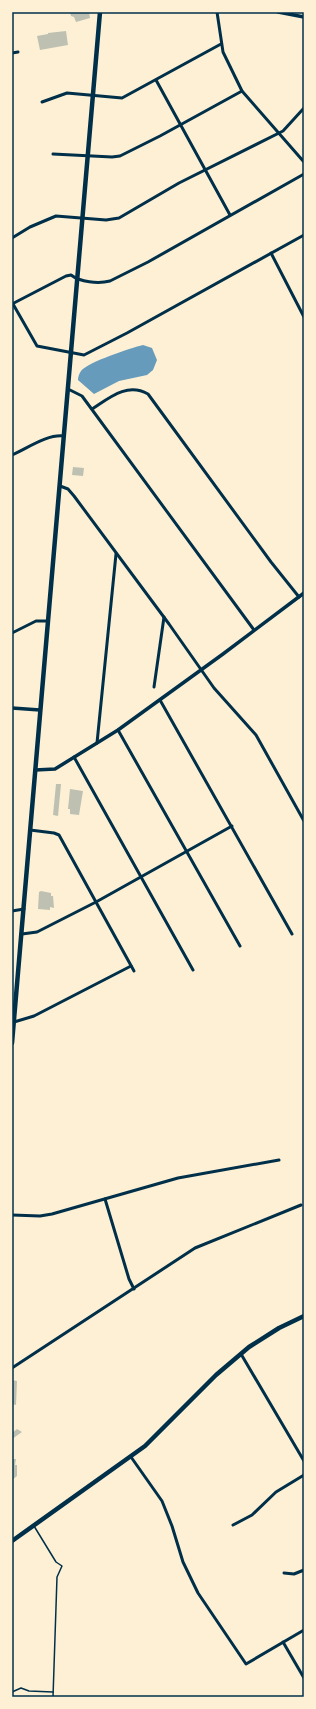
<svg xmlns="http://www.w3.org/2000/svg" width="316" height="1709" font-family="Helvetica,sans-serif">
<rect width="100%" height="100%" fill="#fdf0d5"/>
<path fill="#669bbc" d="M143,345l9,3 5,12 -4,10 -6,5 -28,6 -25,13 -16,-14c0,-3 1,-6 3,-9 7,-9 50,-23 62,-26z"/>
<g fill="#bec0b2">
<polygon points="70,12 89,12 90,18 76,22 74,17 71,16"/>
<polygon points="66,31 68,45 40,50 37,36 48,34 48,33"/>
<polygon points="73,467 84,468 83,476 72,475"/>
<polygon points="56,784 61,784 58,816 53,815"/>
<polygon points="70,789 83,791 79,815 70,814 70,809 68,809"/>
<polygon points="41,891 51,893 51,896 53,896 54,908 50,907 50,910 38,909 39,892"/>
<polygon points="12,1380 17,1381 16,1405 12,1404"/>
<polygon points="17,1429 22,1432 12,1439 12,1433"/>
<polygon points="12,1459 16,1459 15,1465 17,1465 17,1476 12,1480"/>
</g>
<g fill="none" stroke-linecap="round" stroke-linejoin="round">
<g stroke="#003049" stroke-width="1.5">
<polyline points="34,1526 56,1562 62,1566 57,1577 53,1697"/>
<polyline points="12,1692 21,1688 29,1691 53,1692"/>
</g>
<g stroke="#003049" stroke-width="3">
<polyline points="217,12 223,52 242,91 304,162"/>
<polyline points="12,53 18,52"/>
<polyline points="156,80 230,215"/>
<polyline points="42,102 67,93 122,98 221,44"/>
<polyline points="53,154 112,157 120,156 160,136 242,91"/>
<polyline points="12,238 30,227 56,216 106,220 119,218 179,183 283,131 304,108"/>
<polyline points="271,253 304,317"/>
<path d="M12,304l54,-28 5,-1c9,7 27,9 39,6l38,-19 156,-88"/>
<polyline points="13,304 37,346 84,355 127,333 304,235"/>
<polyline points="68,389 82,396 254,630"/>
<path d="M92,409c17,-11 35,-27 56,-15l123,168 28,35"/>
<path d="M12,455c16,-7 35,-21 52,-19"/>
<polyline points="60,486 68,489 74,496 169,624 214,688 256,735 304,821"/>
<polyline points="12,633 36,621 48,621"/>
<polyline points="154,687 164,617"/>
<polyline points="160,700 292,934"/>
<polyline points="118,730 240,946"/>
<polyline points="97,743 116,554"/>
<polyline points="74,757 193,970"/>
<polyline points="30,830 54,833 59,835 134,971"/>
<polyline points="12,911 24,909"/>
<polyline points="22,934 37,932 96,902 232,826"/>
<polyline points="14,1022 34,1016 131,966"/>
<polyline points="105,1199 129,1279 134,1289"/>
<polyline points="12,1215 40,1216 52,1214 178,1178 279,1160"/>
<polyline points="241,1354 304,1461"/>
<polyline points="12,1368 195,1248 301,1205"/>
<polyline points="131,1457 162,1501 172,1526 183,1562 198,1593 246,1664 304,1630"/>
<polyline points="233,1525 252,1515 276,1492 304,1475"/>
<polyline points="284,1573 294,1574 304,1570"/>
<polyline points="283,1642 304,1678"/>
</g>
<g stroke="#003049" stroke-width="3.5">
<polyline points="278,12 304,17"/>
<polyline points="12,708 40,710"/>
<polyline points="35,770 55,769 118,730 223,654 304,593"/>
</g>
<g stroke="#003049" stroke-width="4.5">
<polyline points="12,1043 100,12"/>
<polyline points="12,1541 145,1446 216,1375 249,1347 279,1328 304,1316"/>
</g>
</g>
<rect width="316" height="1709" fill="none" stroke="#fdf0d5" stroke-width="26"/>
<rect x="13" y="13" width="290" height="1683" fill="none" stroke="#003049" stroke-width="1.5"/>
</svg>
